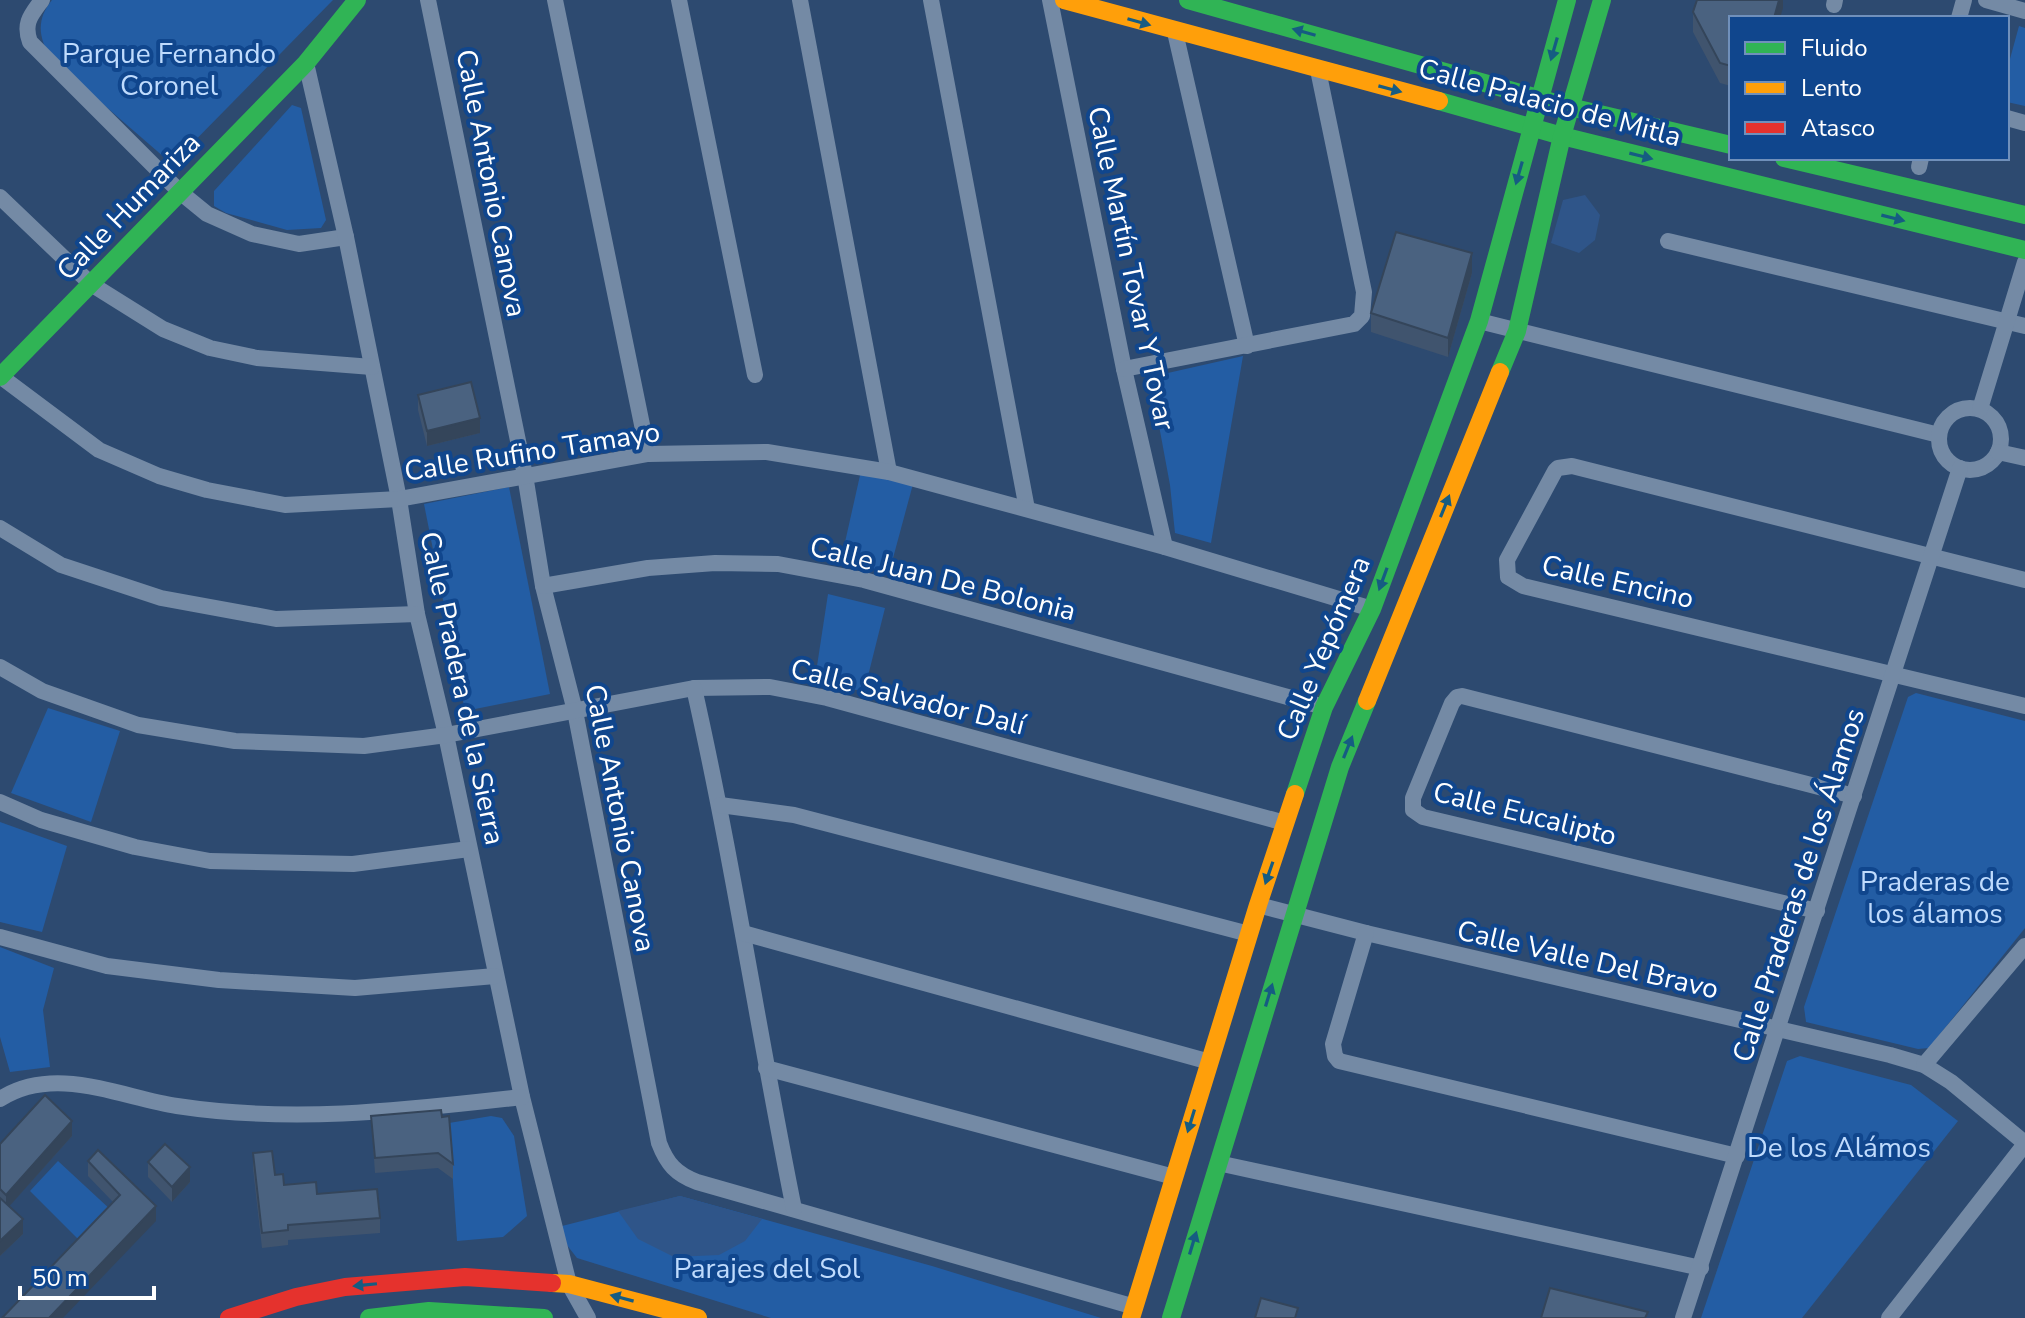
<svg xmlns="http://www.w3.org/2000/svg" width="2025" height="1318" font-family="'Nunito Sans',sans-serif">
<rect width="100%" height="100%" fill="#2d4a70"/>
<g fill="#235da4">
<path d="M52,0h281l-161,164 -120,-104c-13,-21 -17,-39 0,-60z"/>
<polygon points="2019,26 2025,28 2025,106 2007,102 2007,70"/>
<polygon points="292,105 301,108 326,220 321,228 287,230 226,213 214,206 214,191"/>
<polygon points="1243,356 1211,543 1175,533 1170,485 1150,377"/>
<polygon points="861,471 913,484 889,573 841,560"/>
<polygon points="509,487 550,694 465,711 424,504"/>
<polygon points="828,594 885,608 864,692 815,679"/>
<polygon points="1916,693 2025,721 2025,928 1929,1048 1918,1049 1806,1022 1804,1007 1908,697"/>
<polygon points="48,708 120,731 91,822 11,793"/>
<polygon points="0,822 67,846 42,932 0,922"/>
<polygon points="0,947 54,968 43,1010 50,1067 10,1072 0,1037"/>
<polygon points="1800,1056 1911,1085 1958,1121 1802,1318 1701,1318 1787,1061"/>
<polygon points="491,1116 502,1118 514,1136 527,1216 503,1237 457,1241 449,1123"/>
<polygon points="58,1161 112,1211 81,1242 30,1191"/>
<polygon points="680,1196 932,1266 1101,1318 771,1318 577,1258 563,1240 562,1226"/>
</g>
<g fill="#2f5589">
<polygon points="1585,195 1600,215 1595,240 1579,253 1551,243 1563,200"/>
<polygon points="680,1196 762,1219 745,1241 719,1255 674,1257 638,1239 618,1211"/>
</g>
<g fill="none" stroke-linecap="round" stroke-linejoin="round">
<g stroke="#748aa5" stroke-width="16">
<path d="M42,0c-11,15 -19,23 -12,42l150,150 27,22 45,20 47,10 47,-7"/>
<path d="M428,0l97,475 18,111 32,125 84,432c8,21 17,31 38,39l438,125"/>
<polyline points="555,0 648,454"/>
<polyline points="679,0 755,375"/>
<polyline points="800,0 889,472"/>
<polyline points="931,0 1027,509"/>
<polyline points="1050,0 1124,369 1165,547"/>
<polyline points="1986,0 2025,11"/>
<polyline points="1834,5 1835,0"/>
<polyline points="1959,18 1964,0"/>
<polyline points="1175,32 1247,346"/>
<polyline points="306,63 346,237 399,499 417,614 446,735 522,1097 569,1284 588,1318"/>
<polyline points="2007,118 2025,123"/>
<polyline points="1919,167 1921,158"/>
<polyline points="0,197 91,284 163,329 210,348 257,358 372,367"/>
<polyline points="1668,241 2025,326"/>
<polyline points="1479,321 1939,435"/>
<polyline points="1124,369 1354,324 1362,316 1364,292 1318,70"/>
<polyline points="0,376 99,450 159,476 207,490 285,505 399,499 648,454 767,452 889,472 1165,547 1372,609"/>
<circle cx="1970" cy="439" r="31"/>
<polyline points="1980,409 2025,262"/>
<polyline points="1998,452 2025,458"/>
<polyline points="0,528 61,565 161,598 276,619 417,614"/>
<polyline points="2025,580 1572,466 1558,468 1555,471 1507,560 1508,577 1523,586 2025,706"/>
<polyline points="543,586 648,568 715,563 778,564 864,580 1324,707"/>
<polyline points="0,667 42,691 138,725 235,741 364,746 446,735 694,688 770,687 827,698 1285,823"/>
<path d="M694,688c39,173 65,348 100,521"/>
<polyline points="0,802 41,820 135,847 210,861 353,864 469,849"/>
<polyline points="720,805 794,815 1249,934"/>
<polyline points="1258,905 1366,933 1890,1055 1924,1065 1951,1082 2025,1143"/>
<polyline points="1817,911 1423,817 1413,810 1413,798 1452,703 1457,697 1462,696 1854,796"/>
<polyline points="743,933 1210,1062"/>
<polyline points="1366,933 1333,1044 1335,1056 1339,1061 1737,1156"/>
<polyline points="0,937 107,966 219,980 355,988 495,976"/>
<polyline points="1924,1065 2025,946"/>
<polyline points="766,1068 1174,1177"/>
<path d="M0,1099c55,-35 120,-2 177,7 118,18 229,4 345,-9"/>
<polyline points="1218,1163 1701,1268"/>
<polyline points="1683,1318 1960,468"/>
<polyline points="1889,1318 2025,1144"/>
</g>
<g stroke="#30b455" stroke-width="18">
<polyline points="1188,0 1570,107 1731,145"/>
<polyline points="1439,101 1562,136 2025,250"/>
<polyline points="1784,158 2025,215"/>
<polyline points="1500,372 1517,331 1562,136 1602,0"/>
<polyline points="0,377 306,63 357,0"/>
<polyline points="1295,794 1324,707 1372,609 1479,321 1567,0"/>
<polyline points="369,1318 429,1311 544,1318"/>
<polyline points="1171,1318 1340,767 1367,701"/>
</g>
<g stroke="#ff9f0a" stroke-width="18">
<polyline points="1064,0 1439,101"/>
<polyline points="1367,701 1500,372"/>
<polyline points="552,1283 569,1284 698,1318"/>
<polyline points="1131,1318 1258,905 1295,794"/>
</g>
<polyline stroke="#e5322d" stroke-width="18" points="229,1318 296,1297 345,1287 465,1277 552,1283"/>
</g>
<g fill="#40546e">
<polygon points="1783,0 1783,8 1731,18 1731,86 1720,83 1693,32 1693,12"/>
<polygon points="1472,273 1448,357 1371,332 1371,313"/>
<polygon points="418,395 480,433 427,446 418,410"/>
<polygon points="371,1116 442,1117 453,1164 453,1179 438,1168 375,1173"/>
<polygon points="72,1136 9,1206 23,1234 0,1256 0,1144"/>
<polygon points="253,1153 284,1185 317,1194 380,1218 380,1233 288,1240 288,1245 262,1248 253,1168"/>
<polygon points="88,1161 156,1221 113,1202 88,1176"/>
<polygon points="148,1162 190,1182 172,1202 148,1177"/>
</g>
<g fill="#34455a">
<polygon points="1779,0 1783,0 1783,8 1780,18 1774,18"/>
<polygon points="1472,253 1472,273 1448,357 1448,338"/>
<polygon points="480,418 480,433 427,446 427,431"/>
<polygon points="72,1121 72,1136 6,1210 6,1195"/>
<polygon points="190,1167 190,1182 172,1202 172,1187"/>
<polygon points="156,1206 156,1221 63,1318 49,1318"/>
<polygon points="23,1219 23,1234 0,1256 0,1241"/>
</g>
<g fill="#4a6280" stroke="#34455a" stroke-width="2">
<polygon points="1697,0 1779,0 1774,18 1731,18 1731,66 1720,63 1693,12"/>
<polygon points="1396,232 1472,253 1448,338 1371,313"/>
<polygon points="471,382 480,418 427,431 418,395"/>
<polygon points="45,1095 72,1121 6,1195 0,1189 0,1144"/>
<polygon points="441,1110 442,1117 449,1116 453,1164 438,1153 375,1158 371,1116"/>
<polygon points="165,1144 190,1167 172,1187 148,1162"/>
<polygon points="98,1150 156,1206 49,1318 2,1318 120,1195 88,1161"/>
<polygon points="272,1151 275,1175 283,1174 284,1185 316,1182 317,1194 377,1189 380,1218 288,1225 288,1230 262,1233 253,1153"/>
<polygon points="0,1198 23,1219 0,1241"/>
<polygon points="1550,1288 1648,1312 1645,1318 1541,1318"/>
<polygon points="1261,1298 1298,1308 1295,1318 1255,1318"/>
</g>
<defs><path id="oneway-solid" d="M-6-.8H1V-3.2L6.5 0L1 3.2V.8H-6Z" transform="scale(2)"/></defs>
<g fill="#165c82">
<use href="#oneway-solid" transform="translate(1139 22) rotate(16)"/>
<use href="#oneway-solid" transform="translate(1304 32) rotate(-164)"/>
<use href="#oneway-solid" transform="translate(1554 49) rotate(106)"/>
<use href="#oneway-solid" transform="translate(1390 89) rotate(15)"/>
<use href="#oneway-solid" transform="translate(1641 156) rotate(14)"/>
<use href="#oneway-solid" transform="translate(1519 173) rotate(106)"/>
<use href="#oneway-solid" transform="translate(1893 218) rotate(14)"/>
<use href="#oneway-solid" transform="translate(1445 506) rotate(-68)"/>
<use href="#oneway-solid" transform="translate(1383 579) rotate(110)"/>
<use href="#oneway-solid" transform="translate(1348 747) rotate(-68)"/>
<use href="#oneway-solid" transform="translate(1269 873) rotate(109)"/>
<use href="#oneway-solid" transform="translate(1269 995) rotate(-73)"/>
<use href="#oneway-solid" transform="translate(1191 1121) rotate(107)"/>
<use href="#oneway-solid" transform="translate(1193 1243) rotate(-73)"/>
<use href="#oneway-solid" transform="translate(365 1285) rotate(174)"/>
<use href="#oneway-solid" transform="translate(622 1298) rotate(-165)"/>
</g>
<g text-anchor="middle" stroke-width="8" stroke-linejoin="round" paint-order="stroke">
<g font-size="28" fill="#bfdbfd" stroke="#10468d">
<text x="169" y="63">Parque Fernando<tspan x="169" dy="32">Coronel</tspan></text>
<text x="1935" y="891">Praderas de<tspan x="1935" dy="32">los álamos</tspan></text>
<text x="1839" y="1157">De los Alámos</text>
<text x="767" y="1278">Parajes del Sol</text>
</g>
<g font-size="28" fill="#fff" stroke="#10468d">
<text transform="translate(1550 102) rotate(15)" y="10">Calle Palacio de Mitla</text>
<text transform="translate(492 183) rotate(79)" y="10">Calle Antonio Canova</text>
<text transform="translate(128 206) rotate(-46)" y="10">Calle Humariza</text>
<text transform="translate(1132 268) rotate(78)" y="10">Calle Martín Tovar Y Tovar</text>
<text transform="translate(532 451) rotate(-9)" y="10">Calle Rufino Tamayo</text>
<text transform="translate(943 578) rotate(14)" y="10">Calle Juan De Bolonia</text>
<text transform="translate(1618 581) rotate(13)" y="10">Calle Encino</text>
<text transform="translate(1323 648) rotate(-67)" y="10">Calle Yepómera</text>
<text transform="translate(463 688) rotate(78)" y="10">Calle Pradera de la Sierra</text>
<text transform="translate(908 696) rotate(14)" y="10">Calle Salvador Dalí</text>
<text transform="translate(1525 813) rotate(14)" y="10">Calle Eucalipto</text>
<text transform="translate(621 818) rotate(79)" y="10">Calle Antonio Canova</text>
<text transform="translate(1798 885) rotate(-72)" y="10">Calle Praderas de los Álamos</text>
<text transform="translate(1588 959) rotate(13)" y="10">Calle Valle Del Bravo</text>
</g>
</g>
<rect x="1729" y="16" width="280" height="144" fill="#10468d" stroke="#7090bb" stroke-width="2"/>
<rect x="1745" y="42" width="40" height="12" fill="#30b455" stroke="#7090bb" stroke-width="2"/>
<text x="1801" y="56" font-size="24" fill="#ffffff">Fluido</text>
<rect x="1745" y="82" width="40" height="12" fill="#ff9f0a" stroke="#7090bb" stroke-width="2"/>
<text x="1801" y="96" font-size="24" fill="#ffffff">Lento</text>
<rect x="1745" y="122" width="40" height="12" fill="#e5322d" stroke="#7090bb" stroke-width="2"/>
<text x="1801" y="136" font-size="24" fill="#ffffff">Atasco</text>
<path d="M20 1286v12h134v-12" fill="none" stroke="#ffffff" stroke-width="4"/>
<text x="32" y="1286" font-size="24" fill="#ffffff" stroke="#10468d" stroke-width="6" paint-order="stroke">50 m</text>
</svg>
